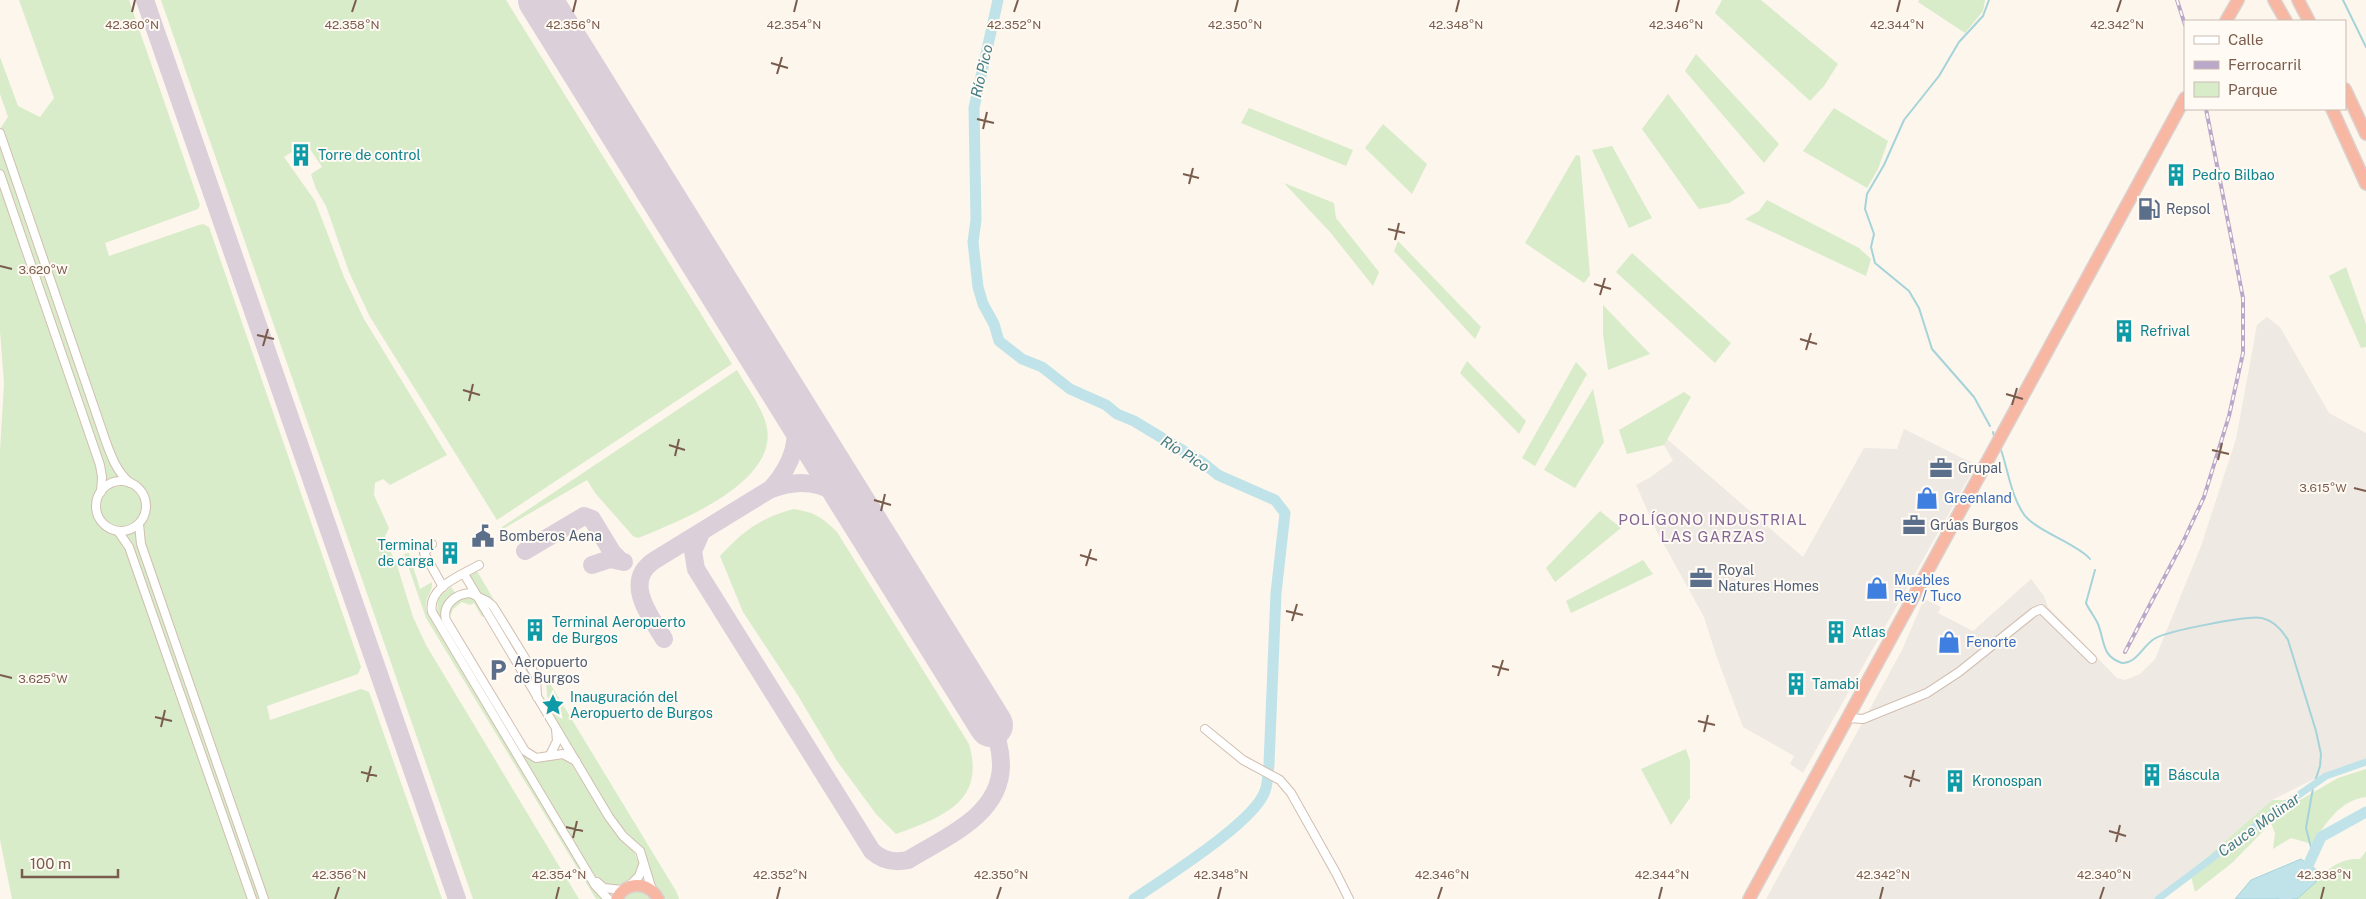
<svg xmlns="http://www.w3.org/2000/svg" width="2366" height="899" font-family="'Public Sans',sans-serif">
<rect width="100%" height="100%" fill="#fdf6ec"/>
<g fill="#efe9e4">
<polygon points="2267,317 2280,327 2329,413 2366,433 2366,759 2332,770 2272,800 2190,872 2155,899 1766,899 1902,650 1924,599 1941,607 1938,613 1973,631 2031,579 2044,596 2048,607 2117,678 2125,680 2140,674 2155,659 2201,546 2236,439 2257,325"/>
<polygon points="1904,429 1976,465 1803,773 1790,764 1794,756 1743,727 1717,658 1704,617 1657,532 1636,485 1649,478 1673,461 1664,445 1667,439 1803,557 1864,448 1897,449"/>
</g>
<g fill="#d8ecc9">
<polygon points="19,0 129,0 200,205 198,209 105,243 109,256 196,226 203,224 209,227 361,667 358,674 267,706 270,720 361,689 369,692 442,899 12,899 0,840 0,450 4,384 0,331 0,129 8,117 0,94 0,57 18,106 40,117 54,98"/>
<polygon points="161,0 506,0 732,364 497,520 370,317 349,272 326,206 316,189 311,174 322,167 306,143 284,157 315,201 344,277 364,319 447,455 390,485 383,479 375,483 374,495 389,528 385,536 387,545 396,562 413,617 426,645 579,899 473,899"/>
<polygon points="1722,0 1761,0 1838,64 1824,86 1810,101 1715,13"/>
<polygon points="1919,0 1985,0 1983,11 1965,33 1918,2"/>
<polygon points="1696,54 1779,144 1764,163 1685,71"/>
<polygon points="1668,94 1745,193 1729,203 1699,209 1642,129"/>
<polygon points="1249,108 1353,150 1346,166 1241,123"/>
<polygon points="1834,108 1888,141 1878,169 1867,188 1803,151"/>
<polygon points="1383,124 1427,164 1412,194 1365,148"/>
<polygon points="1612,146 1652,218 1629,228 1592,150"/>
<polygon points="1576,155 1580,156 1590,275 1584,283 1525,243"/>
<polygon points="1284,183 1334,203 1336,218 1379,272 1373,286 1330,232"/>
<polygon points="1767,200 1859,248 1871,259 1866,276 1745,219 1759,211"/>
<polygon points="1398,241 1481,327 1475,339 1394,251"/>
<polygon points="1632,253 1731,343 1715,363 1616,272"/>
<polygon points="2346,267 2366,324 2366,347 2361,348 2329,276"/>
<polygon points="1603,305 1650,354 1608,370 1603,334"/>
<polygon points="1467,361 1526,421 1519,434 1460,373"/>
<polygon points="1576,362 1587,374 1535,466 1522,458"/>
<path d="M737,370c10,18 26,38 30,58 10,55 -89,94 -129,110l-5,-2 -38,-43 -8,-13 -84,49 -1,-2z"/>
<polygon points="1593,389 1604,442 1575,488 1544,470"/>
<polygon points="1684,392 1691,397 1664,445 1627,454 1619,430"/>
<path d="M794,509c22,4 28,8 43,23l132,212c17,59 -28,73 -73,90l-20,-20 -39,-53 -40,-67 -54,-82 -23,-56c23,-25 42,-39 74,-47z"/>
<polygon points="1600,511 1621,528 1555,582 1546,568"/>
<path d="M409,553l11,36 12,-7c1,13 -9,13 -5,31l164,273 12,13h-7l-170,-281 -22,-64z"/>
<polygon points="1643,560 1653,574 1571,613 1566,601"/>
<polygon points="477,571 495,602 479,593 468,576"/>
<path d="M451,587l5,7 -14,11 -1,10 3,7 80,133c13,12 20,6 34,0l9,4 3,3 46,73 18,17 4,9 1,7 -4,10 -18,10 -9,-1 -11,-8 -160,-266 1,-16z"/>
<path d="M467,597l9,2 10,15 -4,3 -8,-14 -4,2 -8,-3 -9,7 -2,5 -4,3c2,-13 9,-16 20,-20z"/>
<polygon points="546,677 676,891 679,899 662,899 648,872 645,852 616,821 549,709 553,706 547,696"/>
<polygon points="1686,749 1690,761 1690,798 1671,825 1641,769"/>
<path d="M2366,769v28c-26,3 -40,26 -54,47l-21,-6 -18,11 2,-16 -4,-10 -38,39 -38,30 -5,-20 82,-72h28l38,-22z"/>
<path d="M2366,851v48h-69c19,-17 35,-42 63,-40z"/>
<polygon points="640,889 653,899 621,899 625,894"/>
</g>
<polygon fill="#bfe3e8" stroke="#a5d3da" points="2301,859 2321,873 2316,882 2297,899 2235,899 2251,880"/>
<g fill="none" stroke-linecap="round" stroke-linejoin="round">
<g stroke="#a5d3da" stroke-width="2">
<polyline points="1989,0 1983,16 1959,42 1939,76 1904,120 1884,165 1867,194 1865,209 1874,234 1871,247 1875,263 1909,291 1919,308 1932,349 1974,397 1990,426"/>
<polyline points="2343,0 2366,47"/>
<polyline points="1993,432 1994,436"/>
<path d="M2001,450c7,20 10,45 22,63 10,17 55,31 67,46"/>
<path d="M2095,570l-9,33c3,7 9,14 12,21 7,17 3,32 24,39 15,0 20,-16 32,-24 12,-8 95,-24 108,-21 12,3 20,12 26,22l28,91 5,23 -1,12 -7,22 -7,40 7,27"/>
</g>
<polyline stroke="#bfe3e8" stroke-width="7" points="2158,899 2271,814 2326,776 2366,762"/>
<g stroke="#bfe3e8" stroke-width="11">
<path d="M998,0l-24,108 2,112 -3,22 5,45 5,17 11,20 5,17 23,18 20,8 28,22 36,16 11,9 17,7 68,41 16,13 57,25 10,13 -9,80 -7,171c-1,9 -1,19 -4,27 -10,31 -102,88 -131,108"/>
<polyline points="2285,899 2306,870 2321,837 2366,812"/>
</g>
<g stroke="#dbcfda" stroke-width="18">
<polyline points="145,0 457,899"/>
<path d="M771,489c22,-25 31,-51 21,-84"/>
<path d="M701,533l-8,18 3,18 176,282c11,10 22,12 36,9 37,-23 92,-44 93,-94 0,-15 -3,-28 -10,-41"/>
<polyline points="525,551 584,516 592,519 612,552 621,561"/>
<polyline points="592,565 610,559 624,562"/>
<path d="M664,639c-14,-23 -42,-58 -9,-79l114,-70c37,-15 65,-6 90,24"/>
</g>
<polyline stroke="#dbcfda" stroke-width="44" points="540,0 991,725"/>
<defs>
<g id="minor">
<path d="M0,133l106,309c6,16 11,30 24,41"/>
<polyline points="0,174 100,465 102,477 101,492"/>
<circle cx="121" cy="506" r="25"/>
<polyline points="139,524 141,544 264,899"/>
<polyline points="118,531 129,547 252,899"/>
<polyline points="432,544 424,553 443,587"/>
<path d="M479,565c-17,10 -52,22 -47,47l163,273 13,14"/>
<polyline points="464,574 609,817 623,836 640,851 652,890"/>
<path d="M537,697l-1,-21 -43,-70 -6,-5 -17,-8c-15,1 -28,12 -24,27l79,131 11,7 27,-4 13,7"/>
<polyline points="1848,718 1863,719 1927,693 1959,672 2034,612 2041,609 2092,659"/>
<polyline points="1205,729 1243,760 1280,780 1291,793 1336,873 1349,899"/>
<polyline points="550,755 557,741 556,729"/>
<polyline points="597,882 604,888 622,890"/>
<polyline points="629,886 639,876 643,865"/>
</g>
<g id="highway">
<polyline points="2274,0 2286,21"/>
<polyline points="2298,0 2309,21"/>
<polyline points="2226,21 2238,0"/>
<polyline points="2345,89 2366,134"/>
<polyline points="2332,109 2366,184"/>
<path d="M617,899c8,-18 32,-18 41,0"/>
<polyline points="1749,899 2185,98"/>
</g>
</defs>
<use href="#minor" stroke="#d1beb0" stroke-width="10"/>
<use href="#highway" stroke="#dad1cd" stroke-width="14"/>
<use href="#minor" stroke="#fff" stroke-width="8"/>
<use href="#highway" stroke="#f7b7a3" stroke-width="11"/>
<defs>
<g id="rail">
<polyline points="2177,0 2185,25"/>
<polyline points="2125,652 2183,542 2204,497 2229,416 2243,353 2243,298 2206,109"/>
</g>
</defs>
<use href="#rail" stroke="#b9a8c9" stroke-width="4"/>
<use href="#rail" stroke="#fffaf3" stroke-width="2" stroke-dasharray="5.5" stroke-linecap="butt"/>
</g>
<path fill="none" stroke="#7a5c4d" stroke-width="2" d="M132,12l3,-12M352,12l4,-12M573,12l3,-12M794,12l3,-12M1014,12l4,-12M1235,12l3,-12M1456,12l3,-12M1676,12l3,-12M1897,12l3,-12M2117,12l4,-12M771,63l17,5M777,74l5,-17M977,119l17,4M983,129l4,-17M1183,174l16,4M1189,184l4,-16M1388,229l17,4M1395,240l4,-17M0,266l12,3M1594,284l17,5M1600,295l5,-17M257,335l17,4M1800,339l17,5M263,346l5,-17M1806,350l5,-17M463,390l17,5M2006,394l17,5M469,401l4,-17M2012,405l5,-17M669,445l16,5M2212,450l17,4M675,456l4,-17M2218,460l4,-17M2354,488l12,3M874,500l17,5M881,511l4,-17M1080,555l17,5M1086,566l5,-17M1286,611l17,4M1292,621l5,-17M1492,666l17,4M0,675l12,3M1498,676l5,-16M155,717l17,4M1698,721l17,4M161,727l4,-17M1704,732l4,-17M361,772l16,4M1904,776l16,5M367,782l4,-16M1910,787l4,-17M566,827l17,4M2109,831l17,5M573,838l4,-17M2116,842l4,-17M335,899l4,-12M556,899l3,-12M777,899l3,-12M997,899l4,-12M1218,899l3,-12M1438,899l4,-12M1659,899l3,-12M1880,899l3,-12M2100,899l4,-12M2321,899l3,-12"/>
<defs>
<symbol id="building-bare" viewBox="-9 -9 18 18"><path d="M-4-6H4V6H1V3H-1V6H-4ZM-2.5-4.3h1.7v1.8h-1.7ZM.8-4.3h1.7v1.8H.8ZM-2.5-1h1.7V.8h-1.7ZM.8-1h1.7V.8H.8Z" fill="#0f9aa8" stroke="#fffaf3" stroke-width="2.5" paint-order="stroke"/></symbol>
<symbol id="fuel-bare" viewBox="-9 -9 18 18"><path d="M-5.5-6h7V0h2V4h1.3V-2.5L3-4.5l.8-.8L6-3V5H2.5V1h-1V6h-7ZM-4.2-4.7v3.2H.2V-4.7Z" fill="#5c6f8a" stroke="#fffaf3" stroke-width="2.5" paint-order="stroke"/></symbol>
<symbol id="office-bare" viewBox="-9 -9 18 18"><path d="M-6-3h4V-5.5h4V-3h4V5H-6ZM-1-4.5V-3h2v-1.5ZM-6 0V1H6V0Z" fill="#5c6f8a" stroke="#fffaf3" stroke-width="2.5" paint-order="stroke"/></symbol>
<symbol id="shop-bare" viewBox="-9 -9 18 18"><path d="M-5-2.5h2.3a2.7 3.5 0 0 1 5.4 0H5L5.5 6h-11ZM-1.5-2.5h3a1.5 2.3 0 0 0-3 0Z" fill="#3f7fe0" stroke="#fffaf3" stroke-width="2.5" paint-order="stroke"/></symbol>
<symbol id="civic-bare" viewBox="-9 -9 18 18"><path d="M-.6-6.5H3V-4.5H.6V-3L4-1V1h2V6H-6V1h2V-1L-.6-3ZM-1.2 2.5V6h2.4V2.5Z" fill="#5c6f8a" stroke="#fffaf3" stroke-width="2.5" paint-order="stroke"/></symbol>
<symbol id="parking-bare" viewBox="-9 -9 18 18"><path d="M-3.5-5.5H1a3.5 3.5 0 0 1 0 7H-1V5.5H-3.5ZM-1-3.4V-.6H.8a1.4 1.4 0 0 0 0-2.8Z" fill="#5c6f8a" stroke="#fffaf3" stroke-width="2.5" paint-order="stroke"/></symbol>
<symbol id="sight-bare" viewBox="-9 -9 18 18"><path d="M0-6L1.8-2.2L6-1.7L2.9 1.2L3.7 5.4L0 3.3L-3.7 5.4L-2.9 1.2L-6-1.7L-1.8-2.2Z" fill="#0f9aa8" stroke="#fffaf3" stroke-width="2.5" paint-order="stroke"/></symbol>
</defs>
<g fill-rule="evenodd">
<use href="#building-bare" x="285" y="139" width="32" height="32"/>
<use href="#building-bare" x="2160" y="159" width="32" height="32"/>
<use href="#fuel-bare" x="2133" y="193" width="32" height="32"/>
<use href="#building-bare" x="2108" y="315" width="32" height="32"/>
<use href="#office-bare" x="1925" y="452" width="32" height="32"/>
<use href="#shop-bare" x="1911" y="482" width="32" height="32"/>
<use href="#office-bare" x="1898" y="509" width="32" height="32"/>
<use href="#civic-bare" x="467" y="520" width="32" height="32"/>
<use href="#building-bare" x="434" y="537" width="32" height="32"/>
<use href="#office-bare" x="1685" y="562" width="32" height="32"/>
<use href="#shop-bare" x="1861" y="572" width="32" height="32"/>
<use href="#building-bare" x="519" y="614" width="32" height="32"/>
<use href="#building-bare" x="1820" y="616" width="32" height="32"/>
<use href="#shop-bare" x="1933" y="626" width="32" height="32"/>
<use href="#parking-bare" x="482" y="654" width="32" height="32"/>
<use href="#building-bare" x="1780" y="668" width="32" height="32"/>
<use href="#sight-bare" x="537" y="689" width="32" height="32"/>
<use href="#building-bare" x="2136" y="759" width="32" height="32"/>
<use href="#building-bare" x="1939" y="765" width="32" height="32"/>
</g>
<g text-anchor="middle" stroke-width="4" stroke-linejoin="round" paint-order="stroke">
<g font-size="14" fill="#0d838f" stroke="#fffaf3" text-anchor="start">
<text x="318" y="160">Torre de control</text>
<text x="2192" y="180">Pedro Bilbao</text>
<text x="2140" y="336">Refrival</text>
<text x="434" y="550" text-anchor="end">Terminal<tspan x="434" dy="16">de carga</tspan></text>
<text x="552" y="627">Terminal Aeropuerto<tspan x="552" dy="16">de Burgos</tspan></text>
<text x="1852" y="637">Atlas</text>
<text x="1812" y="689">Tamabi</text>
<text x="570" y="702">Inauguración del<tspan x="570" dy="16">Aeropuerto de Burgos</tspan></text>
<text x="2168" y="780">Báscula</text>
<text x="1972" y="786">Kronospan</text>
</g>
<g font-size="14" fill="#4e5e75" stroke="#fffaf3" text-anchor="start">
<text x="2166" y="214">Repsol</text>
<text x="1958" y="473">Grupal</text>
<text x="1930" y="530">Grúas Burgos</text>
<text x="499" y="541">Bomberos Aena</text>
<text x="1718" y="575">Royal<tspan x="1718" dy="16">Natures Homes</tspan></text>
<text x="514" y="667">Aeropuerto<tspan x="514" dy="16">de Burgos</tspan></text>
</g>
<g font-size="14" fill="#366cbe" stroke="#fffaf3" text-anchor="start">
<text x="1944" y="503">Greenland</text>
<text x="1894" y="585">Muebles<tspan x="1894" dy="16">Rey / Tuco</tspan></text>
<text x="1966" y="647">Fenorte</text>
</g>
<g font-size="15" font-style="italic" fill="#437c86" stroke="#fffaf3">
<text transform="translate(982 71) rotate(-77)" y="5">Río Pico</text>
<text transform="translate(1185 454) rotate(32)" y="5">Río Pico</text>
<text transform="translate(2259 825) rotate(-36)" y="5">Cauce Molinar</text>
</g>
<g font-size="15" letter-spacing="1" fill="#846695" stroke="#fffaf3">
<text x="1713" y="525">POLÍGONO INDUSTRIAL<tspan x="1713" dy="17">LAS GARZAS</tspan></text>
</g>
</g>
<g font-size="12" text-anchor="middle" fill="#7a5c4d" stroke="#fffaf3" stroke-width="4" stroke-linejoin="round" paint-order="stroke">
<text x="132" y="29">42.360°N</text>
<text x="352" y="29">42.358°N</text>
<text x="573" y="29">42.356°N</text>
<text x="794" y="29">42.354°N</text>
<text x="1014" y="29">42.352°N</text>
<text x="1235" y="29">42.350°N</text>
<text x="1456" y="29">42.348°N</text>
<text x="1676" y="29">42.346°N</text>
<text x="1897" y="29">42.344°N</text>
<text x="2117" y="29">42.342°N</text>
<text x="43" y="274">3.620°W</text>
<text x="2323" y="492">3.615°W</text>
<text x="43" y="683">3.625°W</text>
<text x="339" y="879">42.356°N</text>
<text x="559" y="879">42.354°N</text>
<text x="780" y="879">42.352°N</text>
<text x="1001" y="879">42.350°N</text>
<text x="1221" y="879">42.348°N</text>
<text x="1442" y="879">42.346°N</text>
<text x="1662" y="879">42.344°N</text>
<text x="1883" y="879">42.342°N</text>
<text x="2104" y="879">42.340°N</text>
<text x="2324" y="879">42.338°N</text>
</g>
<rect x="2184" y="20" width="162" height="90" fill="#fffaf3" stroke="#cabbb1"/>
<rect x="2194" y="36" width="25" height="8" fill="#ffffff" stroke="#cabbb1"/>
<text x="2228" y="45" font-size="15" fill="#7a5c4d">Calle</text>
<rect x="2194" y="61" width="25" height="8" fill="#b9a8c9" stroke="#cabbb1"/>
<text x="2228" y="70" font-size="15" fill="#7a5c4d">Ferrocarril</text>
<rect x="2194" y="82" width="25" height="15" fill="#d8ecc9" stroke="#cabbb1"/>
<text x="2228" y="95" font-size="15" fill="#7a5c4d">Parque</text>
<path d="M22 869v8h96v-8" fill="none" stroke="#7a5c4d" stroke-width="2.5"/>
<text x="30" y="869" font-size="15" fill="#7a5c4d" stroke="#fffaf3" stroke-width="4" paint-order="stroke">100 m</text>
</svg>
